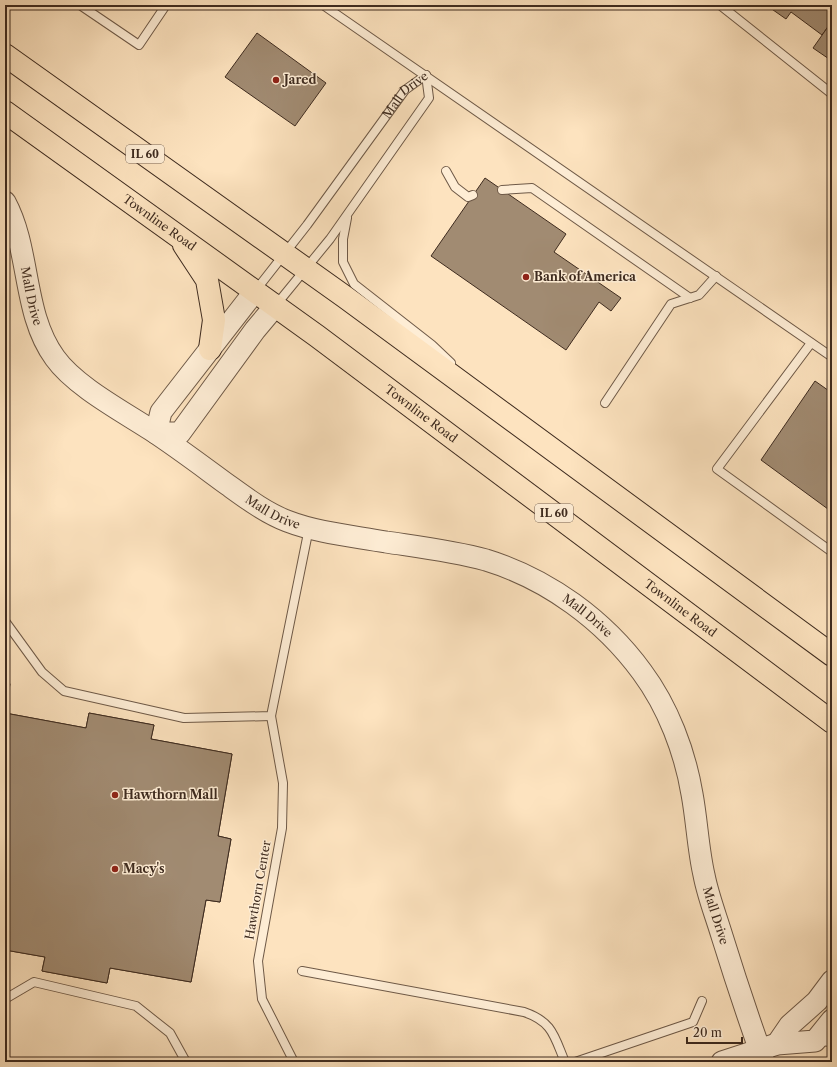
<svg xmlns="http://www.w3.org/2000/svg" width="837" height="1067" font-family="'Libre Caslon Text',serif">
<rect width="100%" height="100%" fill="#fde3bf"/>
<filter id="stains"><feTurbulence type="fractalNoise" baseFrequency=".005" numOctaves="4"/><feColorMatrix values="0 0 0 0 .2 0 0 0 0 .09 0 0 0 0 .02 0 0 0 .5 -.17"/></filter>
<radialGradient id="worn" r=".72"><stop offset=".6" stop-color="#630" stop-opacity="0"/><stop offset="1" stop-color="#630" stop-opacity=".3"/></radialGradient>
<g fill="#a18b72" stroke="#3e2b1f">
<polygon points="766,5 832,5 832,21 822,35 791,12 786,19"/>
<polygon points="832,21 832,61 813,48"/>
<polygon points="257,33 326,83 295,126 225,77"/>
<polygon points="485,178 566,234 554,252 621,298 611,311 599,302 566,350 431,256"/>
<polygon points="815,381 832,393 832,512 761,460"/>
<polygon points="5,677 10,684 5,713 86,728 89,713 154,725 151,739 232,754 218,836 231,839 220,902 206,900 191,982 110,968 107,983 42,971 45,957 5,950"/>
<polygon points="5,713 86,728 89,713 154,725 151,739 232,754 218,836 231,839 220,902 206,900 191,982 110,968 107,983 42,971 45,957 5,950"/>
</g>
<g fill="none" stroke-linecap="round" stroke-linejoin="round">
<defs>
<g id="service">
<polyline points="80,5 139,45 166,5"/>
<polyline points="323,5 832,357"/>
<polyline points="720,5 832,94"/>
<polyline points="446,171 455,187 468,197 473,195"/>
<polyline points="502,190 532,188 690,298"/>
<polyline points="347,218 343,239 343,262 354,284 432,345 451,363"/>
<path id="s1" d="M256,290l51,-65 98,-135 21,-15"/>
<polyline points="276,305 330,239 429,98 426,75"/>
<polyline points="811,343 717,469 832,552"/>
<polyline points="605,403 671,304 699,295 716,276"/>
<polyline points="5,621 42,672 64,691 184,718 271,716 309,528"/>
<polyline points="271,716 283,783 282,828 258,961 262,999 294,1062"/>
<path d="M302,971l222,41c29,10 30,24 41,50"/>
<polyline points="5,999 34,982 136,1006 170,1033 186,1062"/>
<polyline points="818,1041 832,1042"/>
<polyline points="575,1062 693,1022 702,1001"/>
</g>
<g id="tertiary">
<path id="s2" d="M5,202c26,48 17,111 50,156 20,28 67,53 96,72 26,17 51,36 77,55 18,13 38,28 59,36 31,12 66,15 99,21 33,5 67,9 100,18 62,19 118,60 156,112 26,35 43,80 50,122 5,27 6,55 12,81 4,21 12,41 18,61 13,42 27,84 42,126"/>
<polyline points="255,291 161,412 156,433 180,433 255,330 276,305"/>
<polyline points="777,1044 790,1025 817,1001 832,981"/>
<polyline points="722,1062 777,1044 815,1041 832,1020"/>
</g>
<g id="primary">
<polyline points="5,55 345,297 832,655"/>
<path id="s3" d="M5,112l312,224 515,386"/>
<polyline points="184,245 207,280 214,320 210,349"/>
</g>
</defs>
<use href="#service" stroke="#6e5947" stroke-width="10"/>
<use href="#tertiary" stroke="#6e5947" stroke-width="23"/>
<use href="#primary" stroke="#3e2b1f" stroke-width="24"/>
<use href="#service" stroke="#feedd5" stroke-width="8"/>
<use href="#tertiary" stroke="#feedd5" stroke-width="21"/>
<use href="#primary" stroke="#fde3bf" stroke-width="22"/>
</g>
<g fill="#8f2418" stroke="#feedd5" stroke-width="1.5">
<circle cx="276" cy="80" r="4"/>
<circle cx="526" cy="277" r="4"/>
<circle cx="115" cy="795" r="4"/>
<circle cx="115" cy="869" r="4"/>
</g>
<g text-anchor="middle" stroke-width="3" stroke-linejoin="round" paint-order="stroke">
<g fill="#feedd5" stroke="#786556" stroke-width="1">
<rect x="126" y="145" width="38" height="18" rx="3"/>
<rect x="535" y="504" width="38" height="18" rx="3"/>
</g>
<g font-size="11" font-weight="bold" fill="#3e2b1f">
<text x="145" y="158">IL 60</text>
<text x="554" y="517">IL 60</text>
</g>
<g font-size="12" font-weight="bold" fill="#3e2b1f" stroke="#feedd5" text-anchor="start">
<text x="284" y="84">Jared</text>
<text x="534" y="281">Bank of America</text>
<text x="123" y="799">Hawthorn Mall</text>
<text x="123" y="873">Macy's</text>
</g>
<g font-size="12" fill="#3e2b1f" stroke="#feedd5">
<text dy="4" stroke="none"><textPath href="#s1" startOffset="246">Mall Drive</textPath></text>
<text dy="4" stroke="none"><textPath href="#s3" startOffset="190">Townline Road</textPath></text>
<text dy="4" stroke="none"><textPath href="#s2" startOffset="98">Mall Drive</textPath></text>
<text dy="4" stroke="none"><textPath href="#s3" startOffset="514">Townline Road</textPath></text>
<text dy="4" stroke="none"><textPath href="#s2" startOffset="433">Mall Drive</textPath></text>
<text dy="4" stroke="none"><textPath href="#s3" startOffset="838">Townline Road</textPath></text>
<text dy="4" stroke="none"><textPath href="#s2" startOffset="769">Mall Drive</textPath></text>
<text transform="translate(258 890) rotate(-80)" y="4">Hawthorn Center</text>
<text dy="4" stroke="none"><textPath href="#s2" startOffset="1105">Mall Drive</textPath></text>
</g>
</g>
<rect width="837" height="1067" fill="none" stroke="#fde3bf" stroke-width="20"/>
<rect x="6" y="6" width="825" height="1055" fill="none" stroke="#3e2b1f" stroke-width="2"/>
<rect x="10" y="10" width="817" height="1047" fill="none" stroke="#3e2b1f"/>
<path d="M687 1037v6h55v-6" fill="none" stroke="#3e2b1f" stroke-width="2"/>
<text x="693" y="1037" font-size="12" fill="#3e2b1f" stroke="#feedd5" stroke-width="3" paint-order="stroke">20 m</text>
<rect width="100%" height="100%" filter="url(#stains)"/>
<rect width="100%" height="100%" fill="url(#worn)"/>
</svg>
